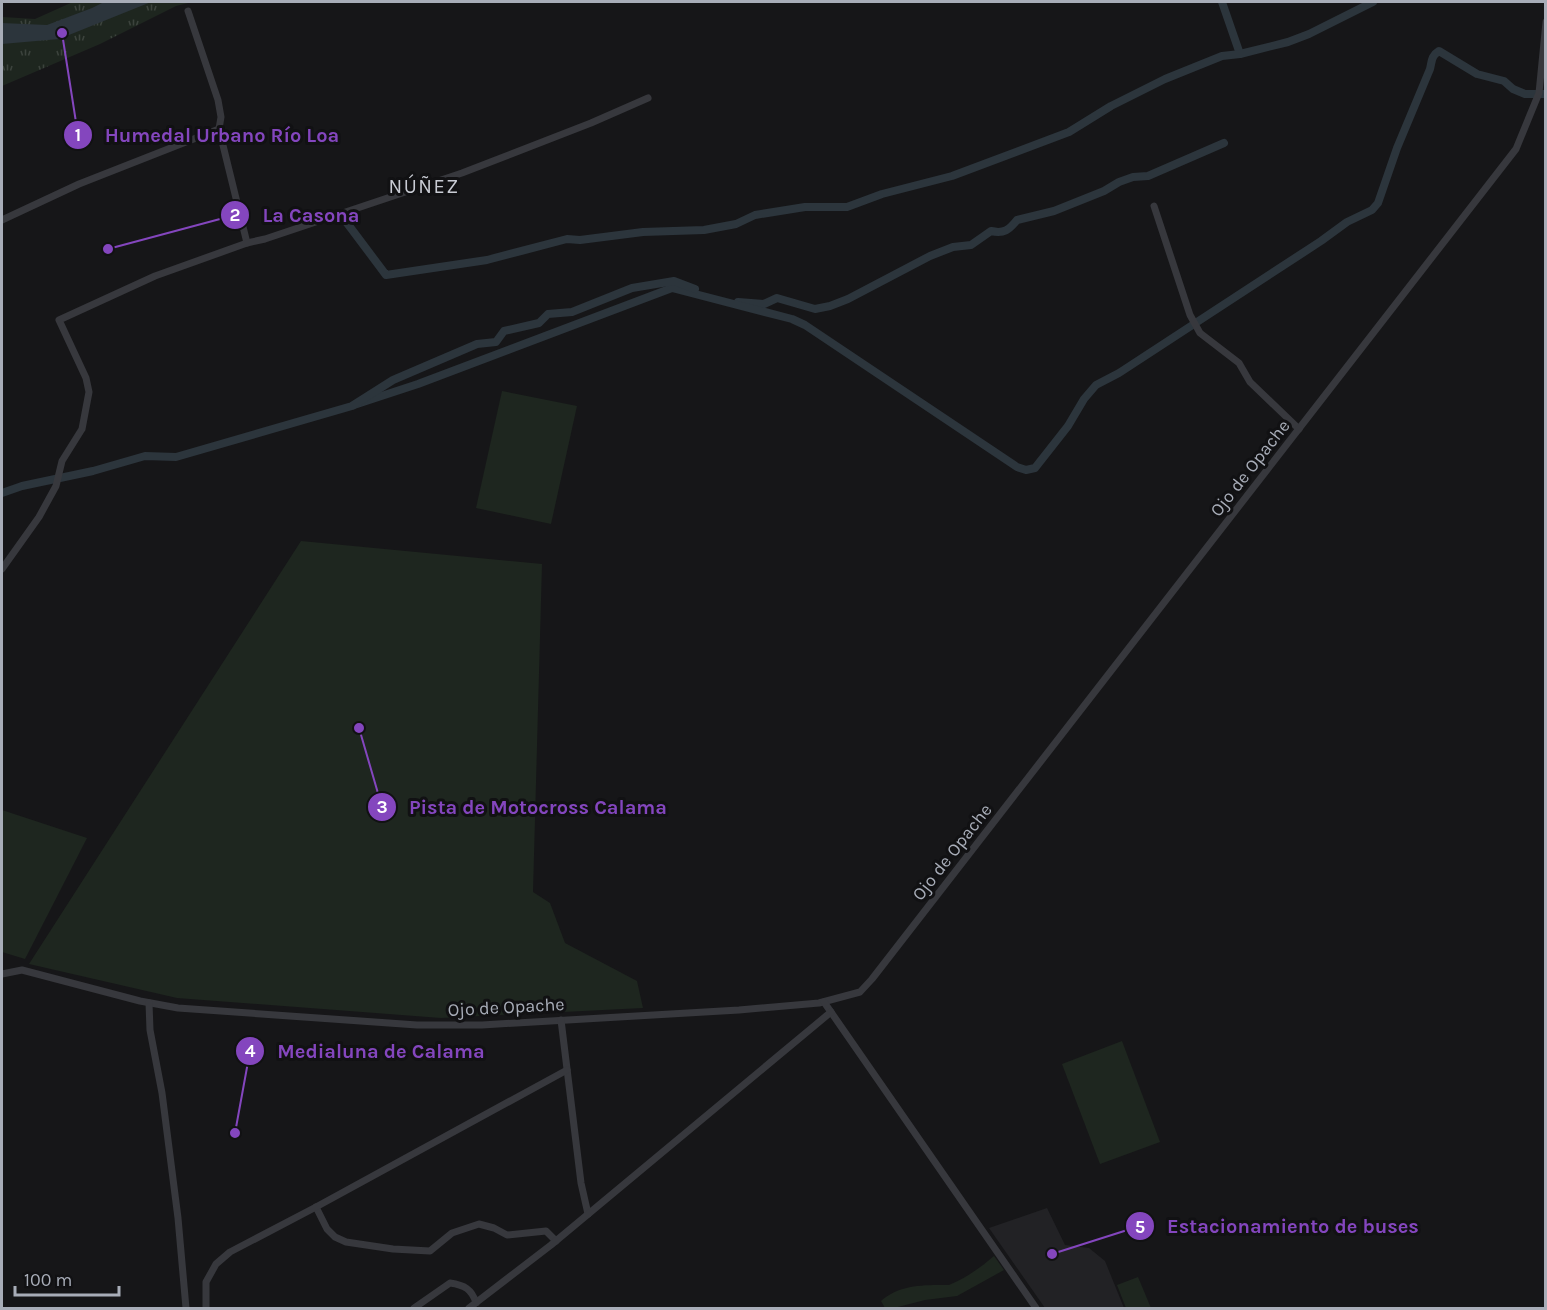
<svg xmlns="http://www.w3.org/2000/svg" width="1547" height="1310" font-family="Karla,sans-serif">
<defs>
<pattern id="park-tufts" width="24" height="20" patternUnits="userSpaceOnUse" patternTransform="scale(1.5)"><rect width="24" height="20" fill="#1e261f"/><path d="M3 7l-1-3M5 7V3M7 7l1-3M15 17l-1-3M17 17v-4M19 17l1-3" fill="none" stroke="#3c433d"/></pattern>
</defs>
<rect width="100%" height="100%" fill="#161618"/>
<polygon fill="#222225" points="1047,1208 1065,1245 1089,1248 1105,1261 1124,1308 1045,1308 989,1228"/>
<g fill="#1e261f">
<polygon points="502,391 577,406 551,524 476,508"/>
<polygon points="301,541 542,564 533,892 550,903 565,943 637,981 643,1008 441,1018 177,998 29,964"/>
<polygon points="2,810 87,838 25,959 2,952"/>
<polygon points="1122,1041 1160,1142 1100,1164 1062,1064"/>
<path d="M994,1256l10,14 -47,26 -32,4 -31,8h-9l-4,-7c19,-17 44,-16 68,-16 17,-7 31,-17 45,-29z"/>
<polygon points="1138,1277 1151,1308 1126,1308 1117,1285"/>
</g>
<polygon fill="url(#park-tufts)" points="73,2 192,2 176,6 100,44 2,86 2,17 35,19"/>
<polygon fill="#2c353c" points="104,2 151,2 59,39 2,44 2,23 47,25 92,8"/>
<g fill="none" stroke-linecap="round" stroke-linejoin="round">
<g stroke="#2c353c" stroke-width="8">
<polyline points="1222,2 1240,54"/>
<polyline points="344,219 386,275 487,260 567,239 580,240 643,232 704,230 736,224 755,215 805,207 847,207 882,194 952,176 1069,132 1111,106 1165,79 1222,56 1240,54 1288,42 1309,34 1373,2"/>
<path d="M738,302l26,2 13,-6 38,11 15,-3 18,-7 82,-43 23,-9 18,-2 20,-14c13,3 18,-1 26,-11l37,-9 50,-20 15,-9 14,-5 15,-1 76,-33"/>
<path d="M354,405l64,-21 254,-96 120,31 13,6 212,142 9,3 9,-2 33,-42 16,-27 12,-14 23,-12 202,-132 26,-19 25,-12 6,-7 19,-55 33,-79c2,-8 1,-13 9,-18l38,23 27,7 9,8 12,5h21"/>
<polyline points="2,493 22,486 93,471 145,456 176,457 352,406 393,380 477,344 496,342 504,331 539,323 548,314 572,312 632,288 674,281 695,289"/>
</g>
<g stroke="#37383d" stroke-width="7">
<polyline points="188,11 218,100 221,117 219,129"/>
<polyline points="1154,206 1190,315 1200,333 1239,363 1250,382 1299,429"/>
<polyline points="2,220 79,184 219,129 247,243"/>
<polyline points="2,569 39,517 56,486 62,461 82,429 89,392 86,378 59,320 155,276 247,243 265,239 462,173 591,123 648,98"/>
<polyline points="2,974 22,970 140,1001 178,1008 417,1025 482,1025 739,1010 819,1003 860,992 872,979 1516,149 1539,93 1546,22"/>
<polyline points="824,1002 1036,1308"/>
<polyline points="149,1003 150,1030 162,1093 178,1218 186,1308"/>
<polyline points="561,1020 581,1183 588,1214"/>
<polyline points="316,1207 327,1229 335,1237 346,1242 393,1249 430,1251 452,1233 479,1224 494,1228 507,1235 546,1231 556,1241"/>
<polyline points="206,1308 206,1282 216,1264 230,1252 316,1207 567,1070"/>
<path d="M414,1308l36,-25c14,2 22,6 26,20"/>
<polyline points="469,1308 551,1245 831,1012"/>
</g>
</g>
<g text-anchor="middle" stroke-width="6" stroke-linejoin="round" paint-order="stroke">
<g font-size="18" fill="#a8adb8" stroke="#111113">
<text transform="translate(1250 468) rotate(-52)" y="6">Ojo de Opache</text>
<text transform="translate(952 852) rotate(-52)" y="6">Ojo de Opache</text>
<text transform="translate(506 1007) rotate(-3)" y="6">Ojo de Opache</text>
</g>
<g font-size="20" letter-spacing="1.5" fill="#c9ccd4" stroke="#111113">
<text x="424" y="193">NÚÑEZ</text>
</g>
</g>
<path fill="none" stroke="#8446be" stroke-width="2" d="M62 33L78 135M108 249L235 215M359 728L382 807M235 1133L250 1051M1052 1254L1140 1226"/>
<g fill="#8446be" stroke="#111113" stroke-width="2">
<circle cx="62" cy="33" r="6"/>
<circle cx="108" cy="249" r="6"/>
<circle cx="359" cy="728" r="6"/>
<circle cx="235" cy="1133" r="6"/>
<circle cx="1052" cy="1254" r="6"/>
<circle cx="78" cy="135" r="15"/>
<circle cx="235" cy="215" r="15"/>
<circle cx="382" cy="807" r="15"/>
<circle cx="250" cy="1051" r="15"/>
<circle cx="1140" cy="1226" r="15"/>
</g>
<g font-size="18" text-anchor="middle" font-weight="bold" fill="#fff">
<text x="78" y="141">1</text>
<text x="235" y="221">2</text>
<text x="382" y="813">3</text>
<text x="250" y="1057">4</text>
<text x="1140" y="1233">5</text>
</g>
<g font-size="20" text-anchor="middle" font-weight="bold" fill="#8446be" stroke="#111113" stroke-width="6" stroke-linejoin="round" paint-order="stroke">
<text x="222" y="142">Humedal Urbano Río Loa</text>
<text x="311" y="222">La Casona</text>
<text x="538" y="814">Pista de Motocross Calama</text>
<text x="381" y="1058">Medialuna de Calama</text>
<text x="1293" y="1233">Estacionamiento de buses</text>
</g>
<rect width="1547" height="1310" fill="none" stroke="#a8adb8" stroke-width="6"/>
<path d="M15 1286v9h104v-9" fill="none" stroke="#a8adb8" stroke-width="3"/>
<text x="24" y="1286" font-size="18" fill="#a8adb8" stroke="#111113" stroke-width="4.5" paint-order="stroke">100 m</text>
</svg>
